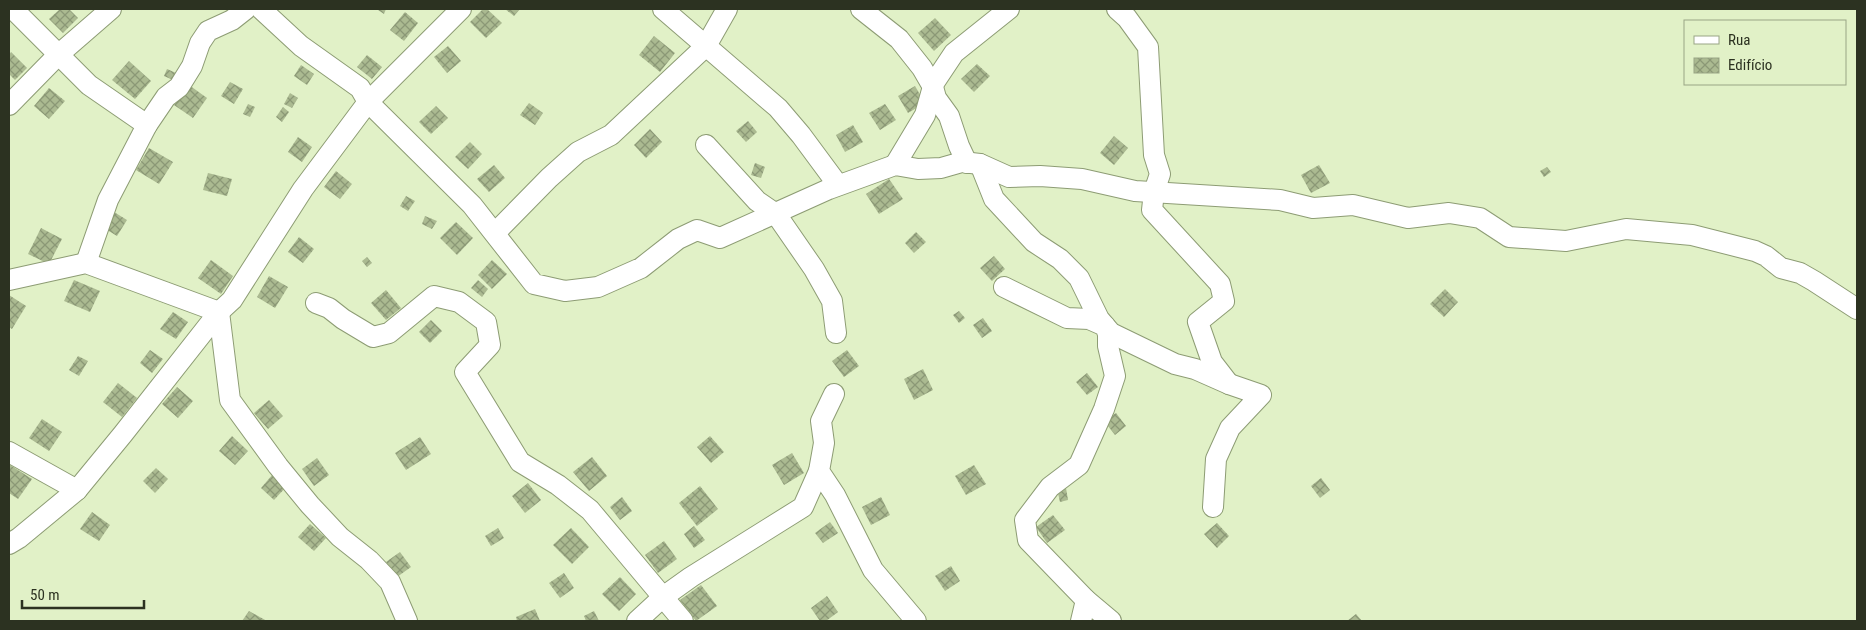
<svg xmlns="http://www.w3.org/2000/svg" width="1866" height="630" font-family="'Roboto Condensed',sans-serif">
<defs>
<pattern id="building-cross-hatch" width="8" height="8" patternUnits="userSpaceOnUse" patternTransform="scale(1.25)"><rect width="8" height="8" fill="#abba91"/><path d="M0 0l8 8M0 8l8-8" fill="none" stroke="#8b9876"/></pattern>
</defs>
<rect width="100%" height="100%" fill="#e1f1c7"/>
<g fill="url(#building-cross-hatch)">
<polygon points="60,9 69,9 78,18 63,33 49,19"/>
<polygon points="379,9 386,9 384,14 378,10"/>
<polygon points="483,9 487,9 502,23 486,38 470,22"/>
<polygon points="505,9 520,9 514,16"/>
<polygon points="405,12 418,23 404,41 390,30"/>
<polygon points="935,18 951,35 934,51 918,33"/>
<polygon points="654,36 675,53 660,72 639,55"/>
<polygon points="448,46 461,61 447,73 434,57"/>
<polygon points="11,52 27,68 15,80 9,74 9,55"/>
<polygon points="367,55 382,67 372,79 357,67"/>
<polygon points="129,61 151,81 135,99 112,80"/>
<polygon points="977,64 990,76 974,92 961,79"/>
<polygon points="301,65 314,74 307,85 294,76"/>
<polygon points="167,69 176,73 173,80 164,76"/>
<polygon points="230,82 243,89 234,104 221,96"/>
<polygon points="189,85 207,98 193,118 174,105"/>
<polygon points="915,86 925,103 908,113 898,96"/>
<polygon points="49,88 65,101 49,119 34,106"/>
<polygon points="290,93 298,98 292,108 284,104"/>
<polygon points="529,103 543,113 535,125 520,115"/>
<polygon points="248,104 255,107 250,117 243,114"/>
<polygon points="885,104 896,120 880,130 869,113"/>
<polygon points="436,106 448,118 431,134 419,122"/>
<polygon points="283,107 289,112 282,122 276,117"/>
<polygon points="748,121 757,132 746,142 736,131"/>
<polygon points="853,125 863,142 845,152 836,135"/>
<polygon points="650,129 662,142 646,158 634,145"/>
<polygon points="1114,136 1128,148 1114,165 1100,153"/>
<polygon points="298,137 312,147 302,162 288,152"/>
<polygon points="470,142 482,154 468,169 455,157"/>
<polygon points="149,148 173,162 159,184 136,170"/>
<polygon points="755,163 765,167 761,178 751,175"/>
<polygon points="494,165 505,178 489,192 477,179"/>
<polygon points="1319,165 1330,183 1311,193 1301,175"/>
<polygon points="1547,167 1551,172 1544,177 1540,171"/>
<polygon points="336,171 352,184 340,199 324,187"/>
<polygon points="208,173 232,179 227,196 203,190"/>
<polygon points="889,179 903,199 879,214 866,194"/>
<polygon points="406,196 415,201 408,211 400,206"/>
<polygon points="114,212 127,220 117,236 104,228"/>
<polygon points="425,216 437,221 432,229 422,224"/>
<polygon points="456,222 473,238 457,255 440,238"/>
<polygon points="41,228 62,239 49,264 28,254"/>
<polygon points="916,232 926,242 914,253 905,243"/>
<polygon points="299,237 314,249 303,263 288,252"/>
<polygon points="994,256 1005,269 992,281 980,268"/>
<polygon points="367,257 372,263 367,267 362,261"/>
<polygon points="211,260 233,276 221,294 198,278"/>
<polygon points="492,260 507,274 492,289 478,275"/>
<polygon points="269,276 288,287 275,308 257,297"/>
<polygon points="74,280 100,291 90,312 64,301"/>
<polygon points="478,280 488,289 482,297 471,288"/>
<polygon points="1445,289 1458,302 1444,317 1430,304"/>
<polygon points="386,290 401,308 386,320 371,303"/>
<polygon points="9,295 26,306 12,329 9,327"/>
<polygon points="959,311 965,318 959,323 953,315"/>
<polygon points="173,312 188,322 176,339 160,329"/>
<polygon points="983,318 992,331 982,338 973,325"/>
<polygon points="431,320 442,331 430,343 419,332"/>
<polygon points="150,350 163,359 152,373 140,363"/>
<polygon points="847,350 859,366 844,377 832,361"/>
<polygon points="78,356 88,361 79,376 69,370"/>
<polygon points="923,369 933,390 914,400 904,379"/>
<polygon points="1087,373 1098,387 1087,395 1076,382"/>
<polygon points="118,383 137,398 122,417 103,402"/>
<polygon points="177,387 193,401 178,418 162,404"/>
<polygon points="269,400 283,416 268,429 254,413"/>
<polygon points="1116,413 1126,426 1115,435 1104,421"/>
<polygon points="42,419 62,432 49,451 29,438"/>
<polygon points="232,436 248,451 235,465 219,451"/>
<polygon points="710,436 724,452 711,463 697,447"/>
<polygon points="420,437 431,454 406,470 395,453"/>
<polygon points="792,453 804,473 784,485 772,465"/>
<polygon points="592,457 607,476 589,491 573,472"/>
<polygon points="317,458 329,475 314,486 302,469"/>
<polygon points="10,465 32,479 18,499 9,493"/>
<polygon points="974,465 986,484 966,495 955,476"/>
<polygon points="156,468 168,479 155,493 143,481"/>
<polygon points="273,474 287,486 274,500 261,488"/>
<polygon points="1321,478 1330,490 1320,498 1311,486"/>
<polygon points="528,483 541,500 525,513 512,496"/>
<polygon points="700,486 718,509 697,526 679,503"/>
<polygon points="1066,488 1068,500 1060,502 1057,489"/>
<polygon points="622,497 632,511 620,520 610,507"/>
<polygon points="881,497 890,515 871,525 862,507"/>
<polygon points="92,512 110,525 99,541 80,529"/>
<polygon points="1053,515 1065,530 1047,543 1036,527"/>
<polygon points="830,522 838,533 823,543 815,533"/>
<polygon points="1217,523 1229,536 1217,548 1204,534"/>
<polygon points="310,524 326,538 314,551 298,537"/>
<polygon points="694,526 705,540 694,548 684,534"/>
<polygon points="498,528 504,538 491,546 485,536"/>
<polygon points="571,528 589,547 572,564 553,545"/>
<polygon points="664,541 677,559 658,573 645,555"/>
<polygon points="400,552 411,567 397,577 386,562"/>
<polygon points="951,566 960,581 945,591 935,576"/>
<polygon points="564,573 574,588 560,598 549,583"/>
<polygon points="620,577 636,594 619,611 602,594"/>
<polygon points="701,585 717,606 696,621 680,600"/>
<polygon points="827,596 838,612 826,621 820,621 811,608"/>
<polygon points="535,609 540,621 517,621 516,617"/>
<polygon points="249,611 267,621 242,621"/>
<polygon points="594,611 599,621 586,621 584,616"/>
<polygon points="1356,614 1362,621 1347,621"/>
</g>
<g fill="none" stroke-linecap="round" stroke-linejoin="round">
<defs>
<g id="street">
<polyline points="13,9 89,85 147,125"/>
<polyline points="261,9 301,46 360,88 368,102 472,205 534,284 565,291 598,287 641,268 678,239 697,230 720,238 829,189 895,165 918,169 941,168 962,162 980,164 1009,177 1040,176 1082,179 1135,191 1280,200 1313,208 1353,205 1408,218 1449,213 1480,218 1509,237 1566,241 1626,229 1692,235 1755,251 1766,256 1781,268 1800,273 1814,281 1857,309"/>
<polyline points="663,9 778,108 801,135 838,185"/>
<polyline points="861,9 899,39 922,68 933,87 936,98 949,116 959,146 967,163"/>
<polyline points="1117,9 1127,18 1148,47 1154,155 1160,174 1154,192 1152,210 1220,284 1224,301 1198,322 1212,362 1229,384"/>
<polyline points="9,105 58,55 111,9"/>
<polyline points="706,145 757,201 776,214 814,269 832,301 836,333"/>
<polyline points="980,164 994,199 1034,242 1060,259 1079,278 1099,319 1111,333 1175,364 1195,369 1229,384 1261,395 1230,428 1216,459 1213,507"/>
<polyline points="895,165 925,115 934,83 954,53 1009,9"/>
<polyline points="495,233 549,178 578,152 611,135 706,46 727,9"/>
<polyline points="86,263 108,200 147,125 166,97 179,87 192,66 200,43 208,31 232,20 246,9"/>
<polyline points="9,280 86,263 219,312"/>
<polyline points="1004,287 1067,318 1089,319 1105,326 1108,334 1108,346 1115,376 1104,409 1079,465 1050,487 1025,520 1028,540 1086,600 1111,621"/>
<polyline points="316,303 329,308 343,319 373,337 389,333 434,296 459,302 486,322 490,345 465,372 520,462 558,485 590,510 683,621"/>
<polyline points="219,312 230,400 278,466 310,505 340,537 369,560 390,582 407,621"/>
<polyline points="834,394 821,421 824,443 819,471 835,495 873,570 916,621"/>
<polyline points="9,452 77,490"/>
<polyline points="9,544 19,538 77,490 123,434 219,312 232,300 303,189 368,102 461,9"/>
<polyline points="637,621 663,597 691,577 803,507 819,471"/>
<polyline points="1081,621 1086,600"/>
</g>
</defs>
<use href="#street" stroke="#8d9c74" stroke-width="22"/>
<use href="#street" stroke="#fff" stroke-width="20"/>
</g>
<rect width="1866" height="630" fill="none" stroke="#2c3221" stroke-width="20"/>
<rect x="1684" y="20" width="162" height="65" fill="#e1f1c7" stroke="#99a585"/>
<rect x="1694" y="36" width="25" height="8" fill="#ffffff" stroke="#99a585"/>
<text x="1728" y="45" font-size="15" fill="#2c3221">Rua</text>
<rect x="1694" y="58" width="25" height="15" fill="url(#building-cross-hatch)" stroke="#99a585"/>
<text x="1728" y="70" font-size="15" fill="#2c3221">Edifício</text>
<path d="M22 600v8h122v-8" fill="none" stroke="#2c3221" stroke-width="2.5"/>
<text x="30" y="600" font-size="15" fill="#2c3221" stroke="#e1f1c7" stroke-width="4" paint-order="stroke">50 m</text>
</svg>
